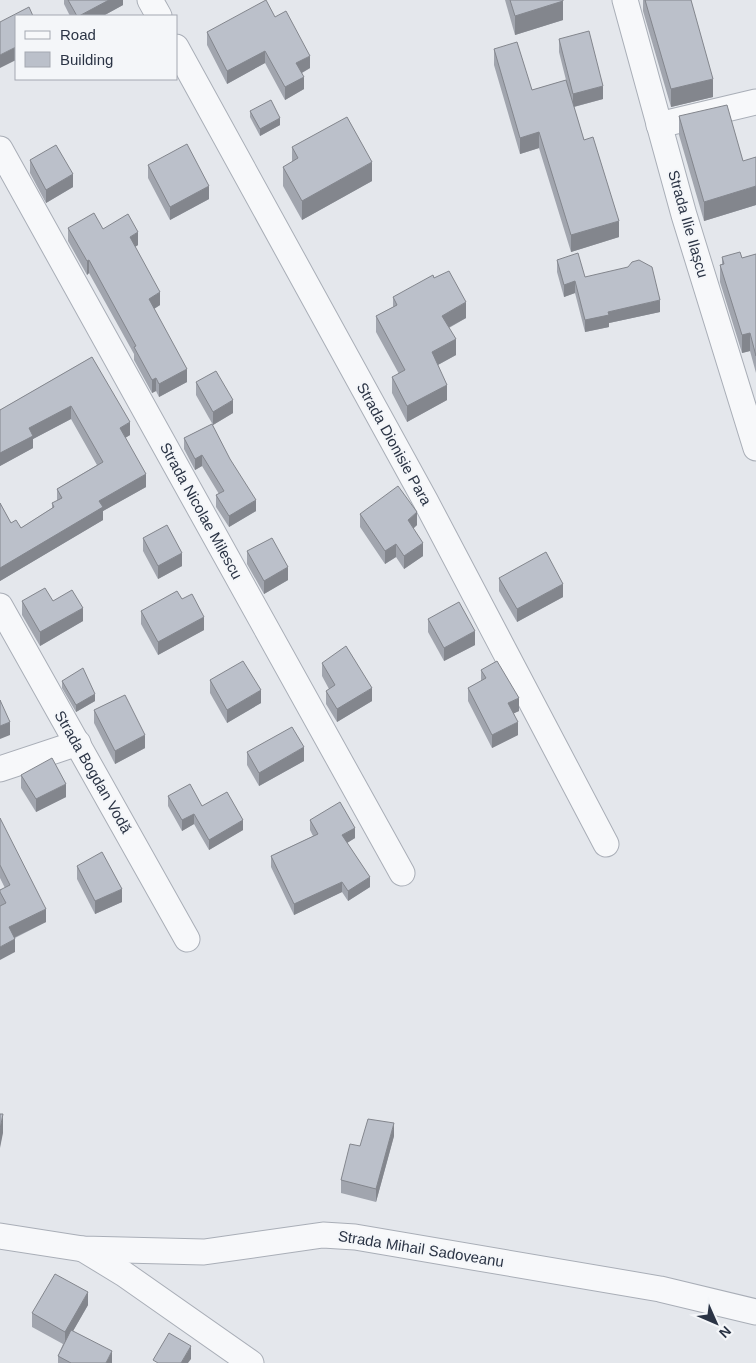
<svg xmlns="http://www.w3.org/2000/svg" width="756" height="1363" font-family="Arial,sans-serif">
<rect width="100%" height="100%" fill="#e4e7ec"/>
<g fill="none" stroke-linecap="round" stroke-linejoin="round">
<defs>
<g id="minor">
<polyline points="150,0 159,16"/>
<polyline points="625,0 684,215 756,448"/>
<polyline points="176,47 425,500 606,844"/>
<polyline points="659,125 756,102"/>
<polyline points="0,149 402,873"/>
<polyline points="0,606 187,939"/>
<polyline points="0,769 78,743"/>
<polyline points="0,1236 83,1249 204,1252 323,1235 355,1237 660,1289 756,1312"/>
<polyline points="83,1249 124,1274 251,1363"/>
</g>
</defs>
<use href="#minor" stroke="#a9aeb7" stroke-width="27"/>
<use href="#minor" stroke="#f7f8fa" stroke-width="25"/>
</g>
<g fill="#a1a5ae">
<polygon points="64,0 123,0 123,5 103,16 70,16 64,4"/>
<polygon points="505,0 563,0 563,20 515,35"/>
<polygon points="643,0 691,0 713,97 671,107 643,11"/>
<polygon points="275,17 310,68 302,73 304,89 285,100 265,63 227,84 207,45 207,32"/>
<polygon points="559,39 603,99 574,107 584,140 619,237 571,252 539,148 520,154 494,65 494,49 532,90 566,80 559,52"/>
<polygon points="250,111 280,125 260,136 250,117"/>
<polygon points="679,116 756,205 704,221 679,135"/>
<polygon points="292,147 372,181 302,220 283,186 283,167 292,162"/>
<polygon points="30,160 73,187 46,203 30,173"/>
<polygon points="148,165 209,199 170,220 148,178"/>
<polygon points="68,228 103,229 138,245 135,247 160,305 154,309 187,382 159,397 156,391 152,393 134,360 134,354 89,273 87,275 68,241"/>
<polygon points="756,254 756,373 750,351 742,353 720,282 720,265 722,264 722,257 742,258"/>
<polygon points="557,260 585,277 660,312 609,323 609,327 585,332 575,293 564,297 557,272"/>
<polygon points="434,278 466,318 449,328 456,355 438,365 447,400 407,422 392,393 392,377 399,374 376,332 376,316 393,307 393,297"/>
<polygon points="92,357 130,435 125,438 146,487 103,511 103,520 0,581 0,503 11,523 21,528 52,508 52,503 57,501 57,489 97,465 71,419 33,439 33,448 0,466 0,410"/>
<polygon points="196,382 233,413 213,425 196,395"/>
<polygon points="212,424 256,511 229,527 216,507 216,495 219,494 202,466 195,470 184,449 184,438"/>
<polygon points="360,514 417,525 413,528 423,556 404,569 396,557 385,564 360,527"/>
<polygon points="143,538 182,566 158,579 143,551"/>
<polygon points="247,551 288,580 264,594 247,564"/>
<polygon points="499,578 563,597 517,622 499,591"/>
<polygon points="182,599 204,630 158,655 141,624 141,611"/>
<polygon points="22,601 53,601 83,621 40,646 22,615"/>
<polygon points="428,619 475,645 444,661 428,632"/>
<polygon points="322,663 372,701 337,722 326,704 326,691 329,689 322,676"/>
<polygon points="481,670 519,711 514,713 518,735 492,748 468,701 468,688 481,681"/>
<polygon points="210,680 261,703 227,723 210,693"/>
<polygon points="62,681 95,701 76,712 62,688"/>
<polygon points="94,710 145,748 115,764 94,723"/>
<polygon points="247,752 304,761 259,786 247,765"/>
<polygon points="21,775 66,797 36,812 21,788"/>
<polygon points="168,796 202,806 243,830 209,850 194,824 182,831 168,806"/>
<polygon points="0,818 46,922 15,938 15,952 0,905 0,890 5,888 0,878"/>
<polygon points="310,820 355,838 347,843 370,887 348,901 342,892 294,915 271,867 271,856 313,836 310,830"/>
<polygon points="77,866 122,902 95,914 77,879"/>
<polygon points="394,1136 376,1202 341,1193 341,1180 360,1146"/>
<polygon points="88,1305 73,1331 112,1363 58,1363 58,1356 63,1344 32,1327 32,1313"/>
</g>
<g fill="#83868d">
<polygon points="109,0 123,0 123,5 103,16 79,16"/>
<polygon points="563,1 563,20 515,35 515,16"/>
<polygon points="16,47 16,60 0,68 0,55"/>
<polygon points="265,51 265,63 227,84 227,71"/>
<polygon points="310,56 310,68 296,76 296,63"/>
<polygon points="304,77 304,89 285,100 285,87"/>
<polygon points="713,79 713,97 671,107 671,89"/>
<polygon points="603,86 603,99 573,107 573,94"/>
<polygon points="280,118 280,125 260,136 260,129"/>
<polygon points="539,132 539,148 520,154 520,138"/>
<polygon points="372,162 372,181 302,220 302,201"/>
<polygon points="73,174 73,187 46,203 46,190"/>
<polygon points="209,186 209,199 170,220 170,207"/>
<polygon points="756,186 756,205 704,221 704,202"/>
<polygon points="619,221 619,237 571,252 571,235"/>
<polygon points="138,232 138,245 130,250 130,237"/>
<polygon points="89,260 89,273 87,275 87,261"/>
<polygon points="575,281 575,293 564,297 564,285"/>
<polygon points="160,292 160,305 149,312 149,299"/>
<polygon points="660,300 660,312 609,323 609,327 585,332 585,320 608,312"/>
<polygon points="466,302 466,318 442,331 442,316"/>
<polygon points="750,333 750,351 742,353 742,335"/>
<polygon points="456,339 456,355 432,368 432,352"/>
<polygon points="187,369 187,382 159,397 159,384"/>
<polygon points="156,378 156,391 152,393 152,380"/>
<polygon points="447,385 447,400 407,422 407,406"/>
<polygon points="233,400 233,413 213,425 213,412"/>
<polygon points="71,406 71,419 33,439 33,448 0,466 0,453 29,428"/>
<polygon points="130,422 130,435 120,441 120,428"/>
<polygon points="202,455 202,466 195,470 195,459"/>
<polygon points="146,474 146,487 103,511 103,520 0,581 0,568 99,501"/>
<polygon points="256,500 256,511 229,527 229,516"/>
<polygon points="417,512 417,525 408,534 408,520"/>
<polygon points="423,543 423,556 404,569 404,556"/>
<polygon points="396,544 396,557 385,564 385,551"/>
<polygon points="182,553 182,566 158,579 158,566"/>
<polygon points="288,567 288,580 264,594 264,581"/>
<polygon points="563,584 563,597 517,622 517,609"/>
<polygon points="83,608 83,621 40,646 40,632"/>
<polygon points="204,617 204,630 158,655 158,642"/>
<polygon points="475,631 475,645 444,661 444,648"/>
<polygon points="372,688 372,701 337,722 337,709"/>
<polygon points="261,690 261,703 227,723 227,710"/>
<polygon points="95,694 95,701 76,712 76,705"/>
<polygon points="519,698 519,711 508,716 508,703"/>
<polygon points="10,722 10,735 0,739 0,726"/>
<polygon points="518,722 518,735 492,748 492,735"/>
<polygon points="145,735 145,748 115,764 115,751"/>
<polygon points="304,747 304,761 259,786 259,773"/>
<polygon points="66,784 66,797 36,812 36,799"/>
<polygon points="194,814 194,824 182,831 182,820"/>
<polygon points="243,820 243,830 209,850 209,840"/>
<polygon points="355,828 355,838 342,846 342,835"/>
<polygon points="370,877 370,887 348,901 348,891"/>
<polygon points="342,882 342,892 294,915 294,904"/>
<polygon points="122,889 122,902 95,914 95,901"/>
<polygon points="46,909 46,922 9,940 9,927"/>
<polygon points="15,939 15,952 0,960 0,947"/>
<polygon points="3,1114 3,1133 0,1148 0,1129"/>
<polygon points="394,1123 394,1136 376,1202 376,1189"/>
<polygon points="88,1292 88,1305 65,1345 65,1332"/>
<polygon points="191,1346 191,1359 188,1363 181,1363"/>
<polygon points="112,1351 112,1363 106,1363"/>
</g>
<g fill="#bbc0ca" stroke="#83868d">
<polygon points="68,0 109,0 79,16 77,16"/>
<polygon points="266,0 275,17 286,11 310,56 296,63 304,77 285,87 265,51 227,71 207,32"/>
<polygon points="510,0 563,0 563,1 515,16"/>
<polygon points="645,0 691,0 713,79 671,89"/>
<polygon points="29,7 33,16 16,16 16,47 0,55 0,22"/>
<polygon points="589,31 603,86 573,94 559,39"/>
<polygon points="517,42 532,90 566,80 584,140 593,137 619,221 571,235 539,132 520,138 494,49"/>
<polygon points="271,100 280,118 260,129 250,111"/>
<polygon points="727,105 743,161 756,157 756,186 704,202 679,116"/>
<polygon points="347,117 372,162 302,201 283,167 298,158 292,147"/>
<polygon points="187,144 209,186 170,207 148,165"/>
<polygon points="56,145 73,174 46,190 30,160"/>
<polygon points="94,213 103,229 128,214 138,232 130,237 160,292 149,299 187,369 159,384 156,378 152,380 134,347 136,346 89,260 87,261 68,228"/>
<polygon points="740,252 742,258 756,254 756,356 750,333 742,335 720,265 724,264 722,257"/>
<polygon points="578,253 585,277 628,267 632,262 639,260 652,267 660,300 608,312 609,315 585,320 575,281 564,285 557,260"/>
<polygon points="449,271 466,302 442,316 456,339 432,352 447,385 407,406 392,377 405,370 376,316 397,305 393,297 433,275 434,278"/>
<polygon points="92,357 130,422 120,428 146,474 99,501 103,507 0,568 0,503 11,523 16,520 21,528 54,507 52,503 62,498 57,489 103,462 71,406 29,428 33,436 0,453 0,410"/>
<polygon points="216,371 233,400 213,412 196,382"/>
<polygon points="212,424 230,459 256,500 229,516 216,495 224,491 202,455 195,459 184,438"/>
<polygon points="398,486 417,512 408,520 423,543 404,556 396,544 385,551 360,514"/>
<polygon points="167,525 182,553 158,566 143,538"/>
<polygon points="272,538 288,567 264,581 247,551"/>
<polygon points="546,552 563,584 517,609 499,578"/>
<polygon points="45,588 53,601 72,590 83,608 40,632 22,601"/>
<polygon points="177,591 182,599 192,594 204,617 158,642 141,611"/>
<polygon points="459,602 475,631 444,648 428,619"/>
<polygon points="346,646 372,688 337,709 326,691 335,685 322,663"/>
<polygon points="243,661 261,690 227,710 210,680"/>
<polygon points="497,661 519,698 508,703 518,722 492,735 468,688 486,678 481,670"/>
<polygon points="83,668 95,694 76,705 62,681"/>
<polygon points="125,695 145,735 115,751 94,710"/>
<polygon points="0,700 10,722 0,726"/>
<polygon points="292,727 304,747 259,773 247,752"/>
<polygon points="52,758 66,784 36,799 21,775"/>
<polygon points="190,784 202,806 227,792 243,820 209,840 194,814 182,820 168,796"/>
<polygon points="340,802 355,828 342,835 370,877 348,891 342,882 294,904 271,856 318,834 310,820"/>
<polygon points="0,818 46,909 9,927 15,939 0,947 0,906 6,903 0,892 0,890 10,885 0,865"/>
<polygon points="102,852 122,889 95,901 77,866"/>
<polygon points="0,1114 3,1114 0,1129"/>
<polygon points="368,1119 394,1123 376,1189 341,1180 350,1144 360,1146"/>
<polygon points="55,1274 88,1292 65,1332 32,1313"/>
<polygon points="71,1330 112,1351 106,1363 71,1363 58,1356"/>
<polygon points="169,1333 191,1346 181,1363 158,1363 153,1360"/>
</g>
<g text-anchor="middle" stroke-width="4" stroke-linejoin="round" paint-order="stroke">
<g font-size="15" fill="#2b3445" stroke="#f4f6f9">
<text transform="translate(688 224) rotate(74)" y="5">Strada Ilie Ilașcu</text>
<text transform="translate(394 444) rotate(61)" y="5">Strada Dionisie Para</text>
<text transform="translate(201 511) rotate(61)" y="5">Strada Nicolae Milescu</text>
<text transform="translate(93 772) rotate(60)" y="5">Strada Bogdan Vodă</text>
<text transform="translate(421 1249) rotate(9)" y="5">Strada Mihail Sadoveanu</text>
</g>
</g>
<rect x="15" y="15" width="162" height="65" fill="#f4f6f9" stroke="#a4a8b1"/>
<rect x="25" y="31" width="25" height="8" fill="#f7f8fa" stroke="#a4a8b1"/>
<text x="60" y="40" font-size="15" fill="#2b3445">Road</text>
<rect x="25" y="52" width="25" height="15" fill="#bbc0ca" stroke="#a4a8b1"/>
<text x="60" y="65" font-size="15" fill="#2b3445">Building</text>
<g transform="translate(716 1323) rotate(135)" stroke="#f4f6f9" stroke-width="4" paint-order="stroke">
<path d="M0-4L9 19L0 12L-9 19Z" fill="#2b3445"/>
<text y="-8" font-size="14" font-weight="bold" text-anchor="middle" fill="#2b3445">N</text>
</g>
</svg>
